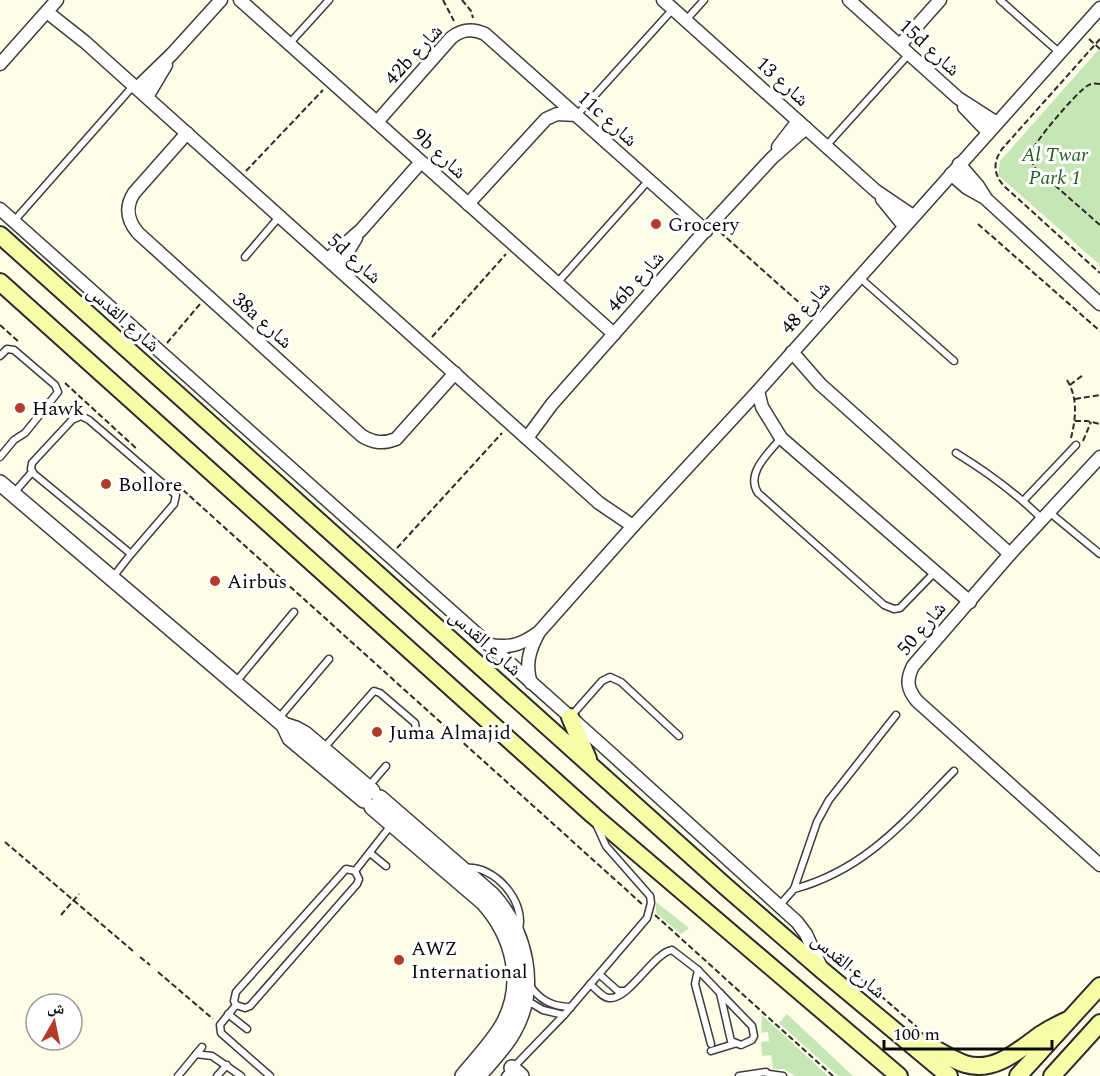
<svg xmlns="http://www.w3.org/2000/svg" width="1100" height="1076" font-family="Spectral,'Noto Naskh Arabic',serif">
<rect width="100%" height="100%" fill="#fefee8"/>
<g fill="#c6e6b5">
<polygon points="1100,48 1100,265 998,175 1000,161"/>
<polygon points="656,902 689,928 681,934 656,913"/>
<polygon points="787,1014 853,1076 838,1076 779,1023"/>
<polygon points="762,1015 828,1076 795,1076 784,1069 773,1069 771,1055 762,1056 761,1042 769,1041 768,1032 761,1033"/>
</g>
<g fill="none" stroke-linecap="round" stroke-linejoin="round">
<defs>
<g id="service">
<polyline points="1000,0 1060,53"/>
<polyline points="686,20 704,0"/>
<polyline points="289,44 329,0"/>
<polyline points="577,115 673,9"/>
<polyline points="826,146 909,54"/>
<polyline points="14,221 134,85"/>
<polyline points="245,257 279,217"/>
<polyline points="859,277 954,361"/>
<polyline points="557,283 649,180"/>
<polyline points="0,356 7,349 14,350 55,385 58,392 25,433 14,440 0,457"/>
<polygon points="81,416 89,420 176,495 174,504 131,554 34,474 31,469 32,463 72,420"/>
<path d="M781,438c-12,15 -36,35 -23,55l126,112 10,4 6,-1 35,-36"/>
<path d="M956,453c31,19 60,40 86,66"/>
<polyline points="13,494 32,472"/>
<polyline points="1024,500 1076,445"/>
<polyline points="1049,512 1100,554"/>
<polyline points="113,577 131,554"/>
<polyline points="235,683 294,612"/>
<polyline points="572,715 602,681 610,677 621,682 679,736"/>
<polyline points="278,719 329,659"/>
<polyline points="323,749 374,691 380,693 415,723 416,729 410,737"/>
<polyline points="368,787 386,766"/>
<polyline points="370,853 386,866"/>
<path d="M466,868c28,-3 60,33 53,61"/>
<polygon points="346,869 355,871 359,879 357,884 250,1006 245,1008 236,1005 234,1001 236,992"/>
<polyline points="355,871 392,824"/>
<path d="M794,889c71,-19 111,-68 160,-118"/>
<polyline points="779,906 794,889 817,822 829,800 896,715"/>
<polyline points="698,970 695,984 711,1044"/>
<polyline points="599,974 618,991 623,991"/>
<path d="M529,984c10,16 23,23 42,23"/>
<path d="M590,984c5,4 13,14 19,14 20,2 44,-45 63,-48l26,20 22,23"/>
<polygon points="720,993 752,1026 754,1036 752,1040 741,1045 731,1041"/>
<polyline points="526,1000 543,1010 564,1015"/>
<polyline points="236,1005 220,1025 221,1033 270,1076"/>
<polyline points="228,1014 247,1029"/>
<polyline points="711,1051 734,1044"/>
<polyline points="196,1054 212,1056 241,1076"/>
<polyline points="769,1074 783,1076"/>
<polyline points="178,1076 202,1047"/>
<polyline points="217,1076 227,1065"/>
<polyline points="505,1076 564,1015 647,918 651,903 650,896 606,846 596,824"/>
<polyline points="739,1076 766,1072 770,1076"/>
</g>
<g id="minor">
<polyline points="240,0 614,334"/>
<polyline points="663,0 876,191 913,216"/>
<polyline points="849,0 958,98 997,123"/>
<polyline points="47,12 85,42 599,503 633,526"/>
<polyline points="900,45 940,0"/>
<polyline points="0,64 57,0"/>
<polyline points="137,88 172,54 221,0"/>
<polyline points="147,97 166,65"/>
<polyline points="964,107 988,132"/>
<path d="M377,122l74,-84c11,-9 21,-10 34,-4l221,197"/>
<path d="M187,133l-53,60c-9,14 -7,27 4,40l224,203c12,7 21,8 34,3l59,-66"/>
<polyline points="778,147 798,121"/>
<polyline points="959,164 978,186 985,197"/>
<polyline points="951,174 967,188 985,198 1100,304"/>
<polyline points="882,199 904,226"/>
<polyline points="468,204 546,119 557,114 577,115"/>
<polyline points="0,209 605,748 797,922 806,934 821,967"/>
<polyline points="328,259 361,230 421,162"/>
<polyline points="338,268 356,238"/>
<polyline points="792,352 820,384 1010,554"/>
<polyline points="758,391 762,407 781,438 970,602"/>
<polyline points="527,438 552,404 711,224 772,158 806,128"/>
<path d="M1100,457l-90,97 -97,112c-7,14 -6,23 4,35l183,164"/>
<path d="M487,644c22,5 34,1 52,-12l94,-106 125,-135 342,-383"/>
<path d="M531,683c-6,-18 -2,-32 7,-49"/>
</g>
<g id="tertiary">
<polyline points="0,483 284,725 296,729 305,734 372,791"/>
<polyline points="284,725 290,738 364,800"/>
<path d="M380,798l111,96c34,36 48,93 22,138 -9,16 -23,30 -35,44"/>
<path d="M372,807l111,95c31,34 43,82 20,123 -11,19 -27,35 -40,51"/>
<polyline points="512,1068 521,1076"/>
</g>
<g id="secondary">
<polyline points="0,235 725,886 823,971 949,1076"/>
<polyline points="0,282 594,816 899,1076"/>
<polyline points="570,717 588,759"/>
<path d="M914,1040c19,5 33,18 51,24 29,9 53,-13 75,-29 9,-6 19,-11 28,-15"/>
<polyline points="1018,1076 1100,986"/>
<polyline points="1052,1076 1100,1023"/>
</g>
</defs>
<use href="#service" stroke="#3d3d3d" stroke-width="9"/>
<use href="#minor" stroke="#3d3d3d" stroke-width="15"/>
<use href="#tertiary" stroke="#3d3d3d" stroke-width="18"/>
<use href="#secondary" stroke="#2c2c2c" stroke-width="20"/>
<g stroke="#2c2c2c" stroke-width="2" stroke-dasharray="6 3" stroke-linecap="butt">
<polyline points="443,0 454,21"/>
<polyline points="462,0 471,11 473,18"/>
<polyline points="1089,39 1100,49"/>
<path d="M1100,39l-98,110c-9,13 -9,25 2,37l96,87"/>
<path d="M1100,84c-5,-1 -9,-1 -13,2 -11,7 -54,57 -57,69l4,12 66,58"/>
<polyline points="246,171 323,90"/>
<polyline points="978,224 1100,331"/>
<polyline points="720,232 812,314"/>
<polyline points="0,325 20,343"/>
<polyline points="432,337 506,254"/>
<polyline points="167,343 200,304"/>
<path d="M1067,380c11,18 9,38 4,58"/>
<polyline points="65,383 138,450"/>
<polyline points="1070,385 1083,375"/>
<polyline points="1075,399 1100,395"/>
<polyline points="1075,421 1087,421 1100,424"/>
<polyline points="1083,441 1091,422"/>
<polyline points="183,490 642,904"/>
<polyline points="397,548 502,433"/>
<polyline points="5,842 133,951"/>
<polyline points="61,915 79,894"/>
<polyline points="655,915 833,1076"/>
<polyline points="826,949 917,1027"/>
<polyline points="140,957 150,965"/>
<polyline points="158,972 213,1019"/>
</g>
<use href="#service" stroke="#fff" stroke-width="6"/>
<use href="#minor" stroke="#fff" stroke-width="12"/>
<use href="#tertiary" stroke="#fff" stroke-width="15"/>
<use href="#secondary" stroke="#f7fca6" stroke-width="16"/>
</g>
<g fill="#b43a29" stroke="#fff" stroke-width="2">
<circle cx="656" cy="224" r="6"/>
<circle cx="20" cy="408" r="6"/>
<circle cx="106" cy="484" r="6"/>
<circle cx="215" cy="581" r="6"/>
<circle cx="377" cy="732" r="6"/>
<circle cx="399" cy="960" r="6"/>
</g>
<g text-anchor="middle" stroke-width="6" stroke-linejoin="round" paint-order="stroke">
<g font-size="20" fill="#0a0a0a" stroke="#fff">
<text transform="translate(930 47) rotate(42)" y="7">15d شارع</text>
<text transform="translate(413 54) rotate(-47)" y="7">42b شارع</text>
<text transform="translate(783 81) rotate(42)" y="7">شارع 13</text>
<text transform="translate(608 118) rotate(42)" y="7">11c شارع</text>
<text transform="translate(440 153) rotate(42)" y="7">9b شارع</text>
<text transform="translate(355 258) rotate(42)" y="7">5d شارع</text>
<text transform="translate(635 281) rotate(-48)" y="7">46b شارع</text>
<text transform="translate(805 307) rotate(-48)" y="7">شارع 48</text>
<text transform="translate(124 318) rotate(42)" y="7">شارع القدس</text>
<text transform="translate(263 320) rotate(42)" y="7">38a شارع</text>
<text transform="translate(921 628) rotate(-50)" y="7">شارع 50</text>
<text transform="translate(486 642) rotate(42)" y="7">شارع القدس</text>
<text transform="translate(849 965) rotate(40)" y="7">شارع القدس</text>
</g>
<g font-size="20" font-style="italic" fill="#215e1e" stroke="#fff">
<text x="1055" y="161">Al Twar<tspan x="1055" dy="23">Park 1</tspan></text>
</g>
<g font-size="20" fill="#0a0a0a" stroke="#fff" text-anchor="start">
<text x="668" y="231">Grocery</text>
<text x="32" y="415">Hawk</text>
<text x="118" y="491">Bollore</text>
<text x="227" y="588">Airbus</text>
<text x="389" y="739">Juma Almajid</text>
<text x="411" y="955">AWZ<tspan x="411" dy="23">International</tspan></text>
</g>
</g>
<g transform="translate(54 1022) rotate(9)"><circle r="28" fill="#ffffff" stroke="#9d9d9d" stroke-width="1.5"/>
<path d="M0-4.5L10 22L0 15L-10 22Z" fill="#b43a29"/>
<text y="-9" font-size="16" font-weight="bold" text-anchor="middle" fill="#0a0a0a">ش</text>
</g>
<path d="M884 1040v9h168v-9" fill="none" stroke="#0a0a0a" stroke-width="3"/>
<text x="893" y="1040" font-size="18" fill="#0a0a0a" stroke="#ffffff" stroke-width="4.5" paint-order="stroke">100 m</text>
</svg>
